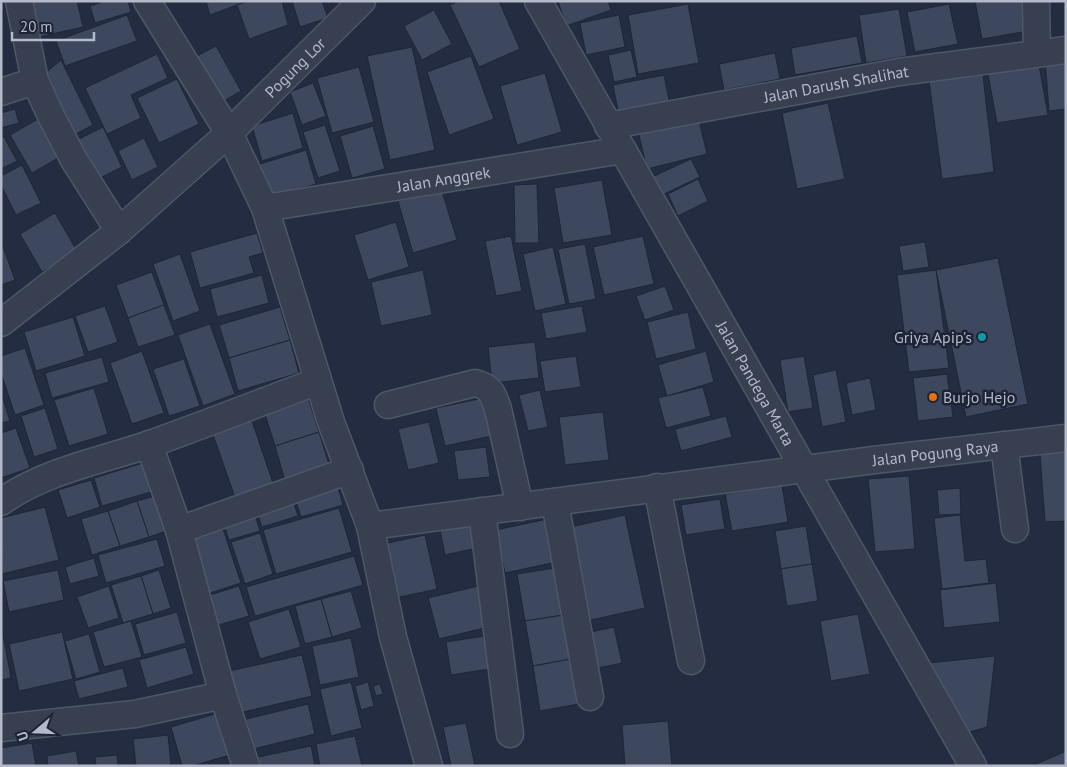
<svg xmlns="http://www.w3.org/2000/svg" width="1067" height="767" font-family="'PT Sans',sans-serif">
<rect width="100%" height="100%" fill="#232c40"/>
<g fill="#3d475d" stroke="#1e2637">
<polygon points="26,1 77,1 83,27 35,38"/>
<polygon points="105,1 128,1 131,12 95,23 90,6"/>
<polygon points="206,1 248,1 210,15"/>
<polygon points="248,1 282,1 288,25 249,39 237,5"/>
<polygon points="292,1 322,1 328,18 300,27"/>
<polygon points="459,1 499,1 520,49 479,67 450,5"/>
<polygon points="558,1 608,1 611,10 566,26"/>
<polygon points="975,1 1029,1 1034,30 982,39"/>
<polygon points="688,4 699,63 638,74 628,15"/>
<polygon points="949,4 958,44 915,52 907,12"/>
<polygon points="899,9 907,56 866,63 859,15"/>
<polygon points="434,10 452,44 422,60 404,26"/>
<polygon points="127,15 137,41 65,66 56,41"/>
<polygon points="619,15 625,47 586,55 580,23"/>
<polygon points="857,36 862,63 795,75 791,48"/>
<polygon points="216,46 241,91 222,102 197,56"/>
<polygon points="412,47 435,150 390,160 367,56"/>
<polygon points="631,50 637,77 614,82 608,55"/>
<polygon points="775,53 780,79 724,90 719,64"/>
<polygon points="157,54 168,78 131,95 141,118 107,134 85,88"/>
<polygon points="471,56 494,119 449,135 427,72"/>
<polygon points="1066,57 1066,109 1049,111 1045,59"/>
<polygon points="61,60 93,125 70,137 42,76"/>
<polygon points="1039,65 1048,115 997,123 988,74"/>
<polygon points="359,67 374,122 332,133 317,78"/>
<polygon points="545,73 562,132 517,145 500,86"/>
<polygon points="664,75 670,105 619,116 613,85"/>
<polygon points="983,75 994,172 942,179 929,81"/>
<polygon points="177,79 199,124 159,143 137,98"/>
<polygon points="313,83 326,116 302,125 290,92"/>
<polygon points="828,103 845,179 797,189 782,113"/>
<polygon points="15,109 19,123 1,128 1,113"/>
<polygon points="293,113 303,148 262,161 252,126"/>
<polygon points="698,116 707,154 647,169 638,131"/>
<polygon points="38,119 60,157 32,173 10,135"/>
<polygon points="325,125 340,171 318,178 303,132"/>
<polygon points="373,126 385,169 352,178 340,136"/>
<polygon points="103,127 122,167 92,182 73,142"/>
<polygon points="4,137 17,161 1,169 1,138"/>
<polygon points="144,138 158,167 132,180 118,151"/>
<polygon points="306,150 316,184 270,198 260,164"/>
<polygon points="691,159 700,177 660,196 652,177"/>
<polygon points="22,165 41,203 16,215 1,185 1,176"/>
<polygon points="698,179 708,201 678,216 668,194"/>
<polygon points="602,180 612,235 563,243 554,188"/>
<polygon points="537,184 539,243 515,243 514,185"/>
<polygon points="441,188 457,240 413,253 398,201"/>
<polygon points="55,213 77,251 42,272 20,234"/>
<polygon points="396,222 409,267 368,280 354,235"/>
<polygon points="257,233 263,253 249,257 254,273 200,288 190,252"/>
<polygon points="511,236 522,291 496,296 485,241"/>
<polygon points="643,236 654,284 604,295 593,247"/>
<polygon points="1,241 15,280 1,285"/>
<polygon points="925,242 929,267 903,271 899,246"/>
<polygon points="585,244 596,299 569,304 558,249"/>
<polygon points="553,247 566,304 535,311 523,254"/>
<polygon points="180,254 200,311 173,321 153,264"/>
<polygon points="998,258 1028,404 966,417 936,270"/>
<polygon points="423,270 432,315 381,326 371,282"/>
<polygon points="936,270 949,368 909,372 897,275"/>
<polygon points="152,272 164,305 128,318 116,285"/>
<polygon points="262,275 269,303 217,317 210,289"/>
<polygon points="665,286 674,310 645,320 636,296"/>
<polygon points="164,305 175,335 138,347 128,318"/>
<polygon points="105,306 118,342 88,352 75,316"/>
<polygon points="582,306 587,332 546,339 541,313"/>
<polygon points="280,307 290,340 229,358 219,325"/>
<polygon points="688,312 696,349 656,359 647,322"/>
<polygon points="73,317 85,356 36,371 24,332"/>
<polygon points="210,324 235,394 203,406 178,335"/>
<polygon points="290,340 299,373 238,391 229,358"/>
<polygon points="535,342 539,378 492,383 488,347"/>
<polygon points="25,348 44,405 15,415 1,373 1,356"/>
<polygon points="142,351 164,413 132,424 110,363"/>
<polygon points="706,351 714,382 667,396 658,365"/>
<polygon points="576,356 581,387 545,392 540,361"/>
<polygon points="804,356 813,408 788,412 780,360"/>
<polygon points="102,357 109,382 52,398 45,373"/>
<polygon points="184,359 200,406 169,416 153,369"/>
<polygon points="836,370 846,422 822,427 813,375"/>
<polygon points="947,374 953,417 918,421 913,378"/>
<polygon points="870,378 876,410 852,415 846,383"/>
<polygon points="703,387 711,416 666,428 658,398"/>
<polygon points="94,388 108,434 69,446 54,400"/>
<polygon points="540,390 548,427 528,431 519,395"/>
<polygon points="306,391 319,432 275,446 262,405"/>
<polygon points="1,392 10,421 1,423"/>
<polygon points="488,397 496,435 445,446 436,408"/>
<polygon points="45,408 58,449 34,457 21,416"/>
<polygon points="603,412 609,460 565,465 559,417"/>
<polygon points="726,416 732,437 681,451 675,429"/>
<polygon points="251,418 275,489 237,503 212,432"/>
<polygon points="429,422 439,463 408,470 398,429"/>
<polygon points="16,428 30,468 1,478 1,433"/>
<polygon points="319,432 331,471 286,484 275,446"/>
<polygon points="486,447 490,477 458,480 454,451"/>
<polygon points="1066,452 1066,521 1045,522 1040,454"/>
<polygon points="143,463 151,492 102,506 94,478"/>
<polygon points="909,476 915,549 875,552 868,479"/>
<polygon points="91,480 100,507 67,518 58,490"/>
<polygon points="336,480 343,505 301,517 293,492"/>
<polygon points="782,485 788,522 732,531 725,494"/>
<polygon points="960,488 961,514 939,515 937,490"/>
<polygon points="291,495 298,516 262,527 255,506"/>
<polygon points="155,496 166,531 149,537 137,501"/>
<polygon points="720,499 725,529 686,535 681,505"/>
<polygon points="137,501 149,537 120,546 108,511"/>
<polygon points="45,507 59,560 2,574 1,518"/>
<polygon points="339,508 352,552 276,574 263,530"/>
<polygon points="108,511 120,546 92,555 81,519"/>
<polygon points="254,511 260,531 229,540 223,521"/>
<polygon points="625,515 645,608 582,622 561,529"/>
<polygon points="960,515 965,561 986,559 989,583 942,589 934,518"/>
<polygon points="552,518 561,561 505,573 496,530"/>
<polygon points="476,523 481,547 445,555 440,530"/>
<polygon points="806,526 812,564 781,569 775,531"/>
<polygon points="223,529 241,583 207,594 190,540"/>
<polygon points="260,533 273,574 245,584 231,542"/>
<polygon points="425,535 437,589 391,599 379,545"/>
<polygon points="157,539 165,566 106,583 98,555"/>
<polygon points="354,556 363,585 255,616 246,587"/>
<polygon points="94,558 99,576 70,584 65,567"/>
<polygon points="812,564 818,601 787,606 781,569"/>
<polygon points="555,568 564,615 525,621 517,574"/>
<polygon points="58,570 64,600 9,612 3,581"/>
<polygon points="159,570 171,608 153,614 141,576"/>
<polygon points="141,576 153,614 123,623 111,585"/>
<polygon points="996,583 1000,622 944,628 940,590"/>
<polygon points="109,586 119,618 88,628 77,597"/>
<polygon points="239,586 249,616 212,627 203,597"/>
<polygon points="478,586 488,627 439,639 428,598"/>
<polygon points="351,591 362,628 332,637 321,599"/>
<polygon points="321,599 332,637 305,644 295,606"/>
<polygon points="289,609 301,647 260,659 248,622"/>
<polygon points="177,612 186,643 144,655 135,624"/>
<polygon points="858,614 870,674 831,681 820,621"/>
<polygon points="564,615 571,659 533,666 525,621"/>
<polygon points="131,621 142,657 104,667 93,632"/>
<polygon points="614,627 622,663 598,668 591,632"/>
<polygon points="62,632 73,679 19,691 9,644"/>
<polygon points="3,634 11,678 1,680 1,635"/>
<polygon points="89,634 100,672 76,679 65,641"/>
<polygon points="484,636 489,669 451,675 446,642"/>
<polygon points="351,638 359,677 320,685 312,646"/>
<polygon points="186,647 194,674 147,688 139,660"/>
<polygon points="302,655 312,696 239,713 229,671"/>
<polygon points="995,656 987,727 963,734 929,663"/>
<polygon points="571,659 578,704 540,711 533,666"/>
<polygon points="123,668 128,687 79,699 74,681"/>
<polygon points="351,682 362,728 331,736 320,689"/>
<polygon points="368,682 374,706 361,710 355,686"/>
<polygon points="380,684 383,694 376,696 373,686"/>
<polygon points="308,704 315,734 253,749 246,719"/>
<polygon points="218,713 230,755 192,766 182,766 171,727"/>
<polygon points="668,721 672,766 625,766 622,725"/>
<polygon points="466,723 475,766 451,766 443,727"/>
<polygon points="168,735 171,766 136,766 133,739"/>
<polygon points="355,736 362,766 320,766 316,744"/>
<polygon points="32,743 36,766 1,766 1,748"/>
<polygon points="311,746 315,766 260,766 258,757"/>
<polygon points="76,751 79,766 48,766 47,756"/>
<polygon points="1066,751 1066,766 1032,766"/>
<polygon points="117,755 118,766 96,766 95,757"/>
</g>
<g fill="none" stroke-linecap="round" stroke-linejoin="round">
<defs>
<g id="minor">
<polyline points="19,1 35,81 51,116 74,160 119,231"/>
<polyline points="147,1 229,133 265,208 331,422 370,526 393,637 429,766"/>
<path id="s1" d="M538,1c144,255 291,509 435,765"/>
<polyline points="1036,1 1037,52"/>
<polyline points="1,92 35,81"/>
<path id="s2" d="M608,126l291,-54 167,-22"/>
<path id="s3" d="M265,208l358,-58"/>
<path id="s4" d="M1,323l118,-92 110,-98 133,-132"/>
<path d="M388,405l87,-22c16,4 18,11 23,26l22,98"/>
<polyline points="149,444 179,530"/>
<polyline points="1004,445 1015,529"/>
<polyline points="657,487 691,661"/>
<path d="M1,502c43,-31 99,-41 149,-58 56,-20 112,-42 168,-63"/>
<polyline points="555,502 590,697"/>
<polyline points="482,511 510,734"/>
<path id="s5" d="M370,526l504,-66 192,-22"/>
<polyline points="223,695 246,766"/>
<polyline points="1,728 135,714 223,695 179,530 350,470"/>
</g>
</defs>
<use href="#minor" stroke="#4f5767" stroke-width="29"/>
<use href="#minor" stroke="#373f50" stroke-width="26"/>
</g>
<circle fill="#0f9aa8" stroke="#1c2435" stroke-width="2" cx="982" cy="337" r="5"/>
<circle fill="#e8710a" stroke="#1c2435" stroke-width="2" cx="933" cy="397" r="5"/>
<g text-anchor="middle" stroke-width="5" stroke-linejoin="round" paint-order="stroke">
<g font-size="16" fill="#b4baca" stroke="#1c2435">
<text dy="6" stroke="none"><textPath href="#s4" startOffset="390">Pogung Lor</textPath></text>
<text dy="6" stroke="none"><textPath href="#s2" startOffset="232">Jalan Darush Shalihat</textPath></text>
<text dy="6" stroke="none"><textPath href="#s3" startOffset="181">Jalan Anggrek</textPath></text>
<text dy="6" stroke="none"><textPath href="#s1" startOffset="440">Jalan Pandega Marta</textPath></text>
<text dy="6" stroke="none"><textPath href="#s5" startOffset="570">Jalan Pogung Raya</textPath></text>
</g>
<g font-size="16" fill="#b4baca" stroke="#1c2435" text-anchor="end">
<text x="972" y="343">Griya Apip's</text>
<text x="943" y="403" text-anchor="start">Burjo Hejo</text>
</g>
</g>
<rect width="1067" height="767" fill="none" stroke="#b4baca" stroke-width="5"/>
<g transform="translate(35 732) rotate(251)" stroke="#1c2435" stroke-width="4" paint-order="stroke">
<path d="M0-4L9 19L0 12L-9 19Z" fill="#b4baca"/>
<text y="-8" font-size="14" font-weight="bold" text-anchor="middle" fill="#b4baca">U</text>
</g>
<path d="M12 32v8h82v-8" fill="none" stroke="#b4baca" stroke-width="2.5"/>
<text x="20" y="32" font-size="15" fill="#b4baca" stroke="#1c2435" stroke-width="4" paint-order="stroke">20 m</text>
</svg>
